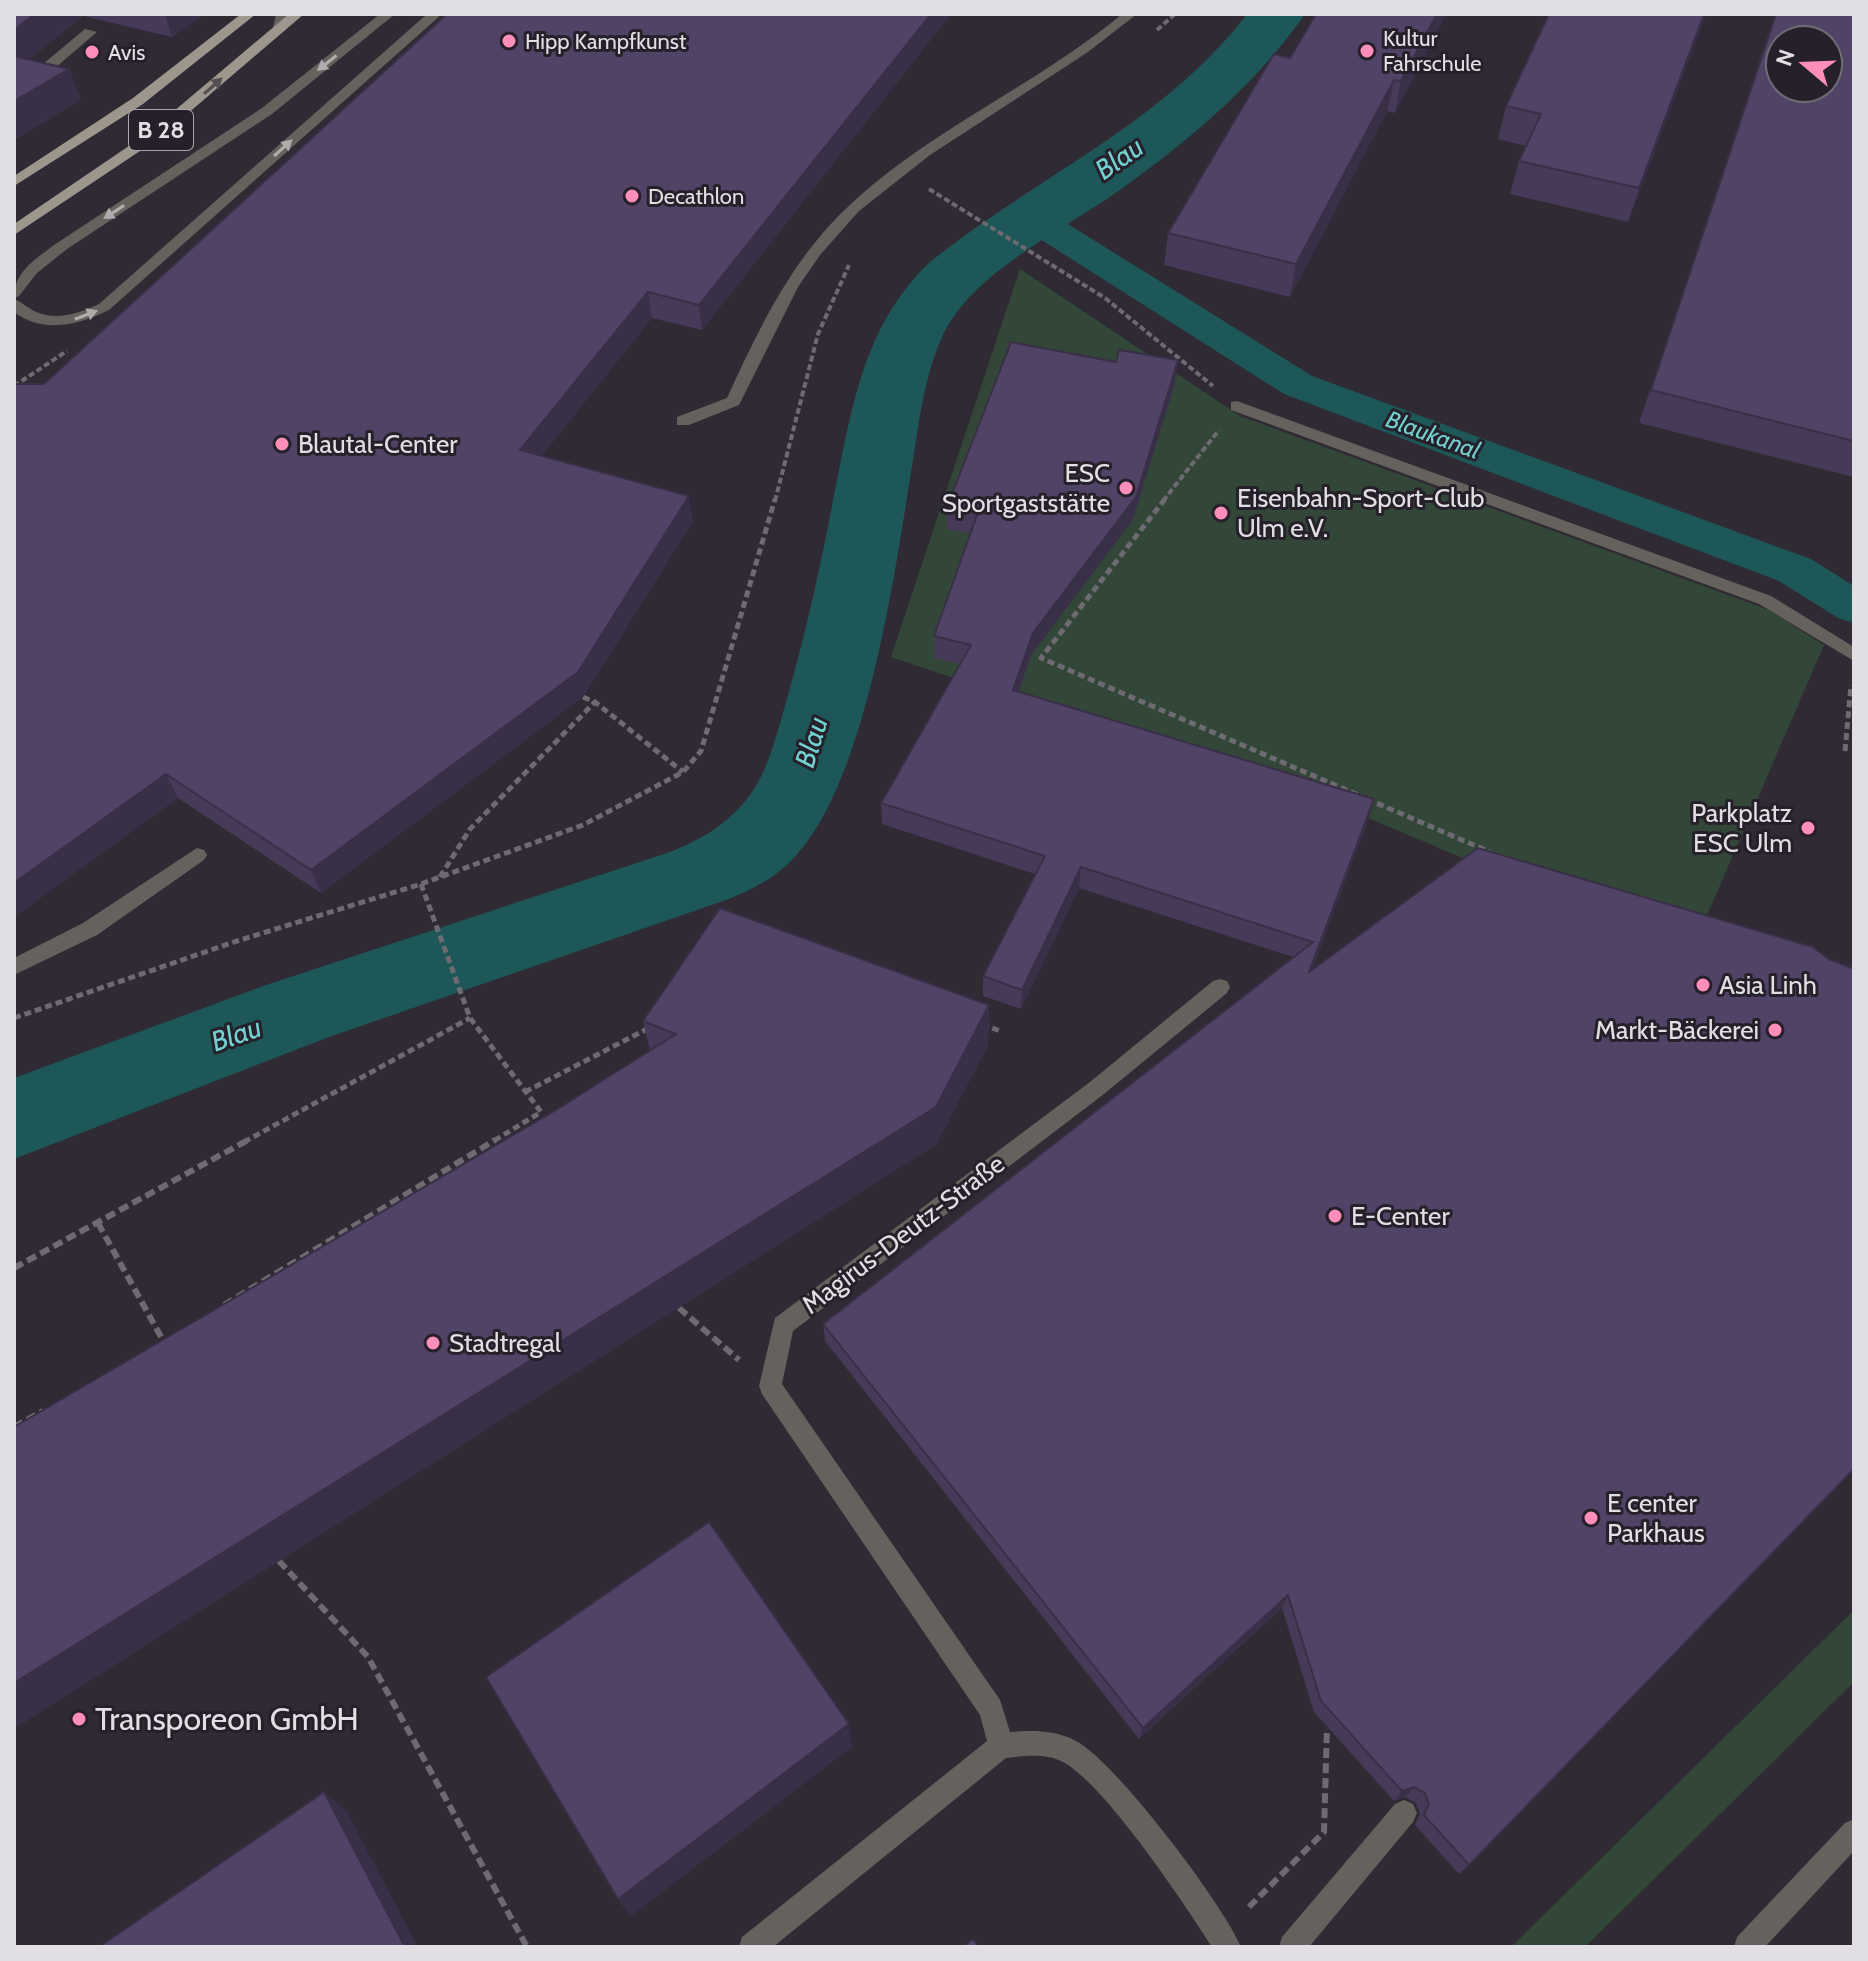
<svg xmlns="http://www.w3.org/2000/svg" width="1868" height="1961" font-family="Cabin,sans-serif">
<rect width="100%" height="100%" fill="#2f2a33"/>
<g fill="#334738">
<polygon points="1020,269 1240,416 1769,610 1824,645 1699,934 1472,862 1368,818 891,657"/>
<polygon points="1854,1610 1854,1682 1585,1947 1511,1947"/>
</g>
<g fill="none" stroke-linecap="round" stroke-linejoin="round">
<polygon fill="#1d5757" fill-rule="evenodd" points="1034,208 1047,211 1312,376 1811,559 1854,586 1854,623 1838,618 1779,581 1284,394 1021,227 1015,219 1021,211"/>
<path fill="#1d5757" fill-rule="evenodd" d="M1247,14h58c-51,73 -117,127 -188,178 -56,39 -147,82 -175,145 -18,40 -23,86 -30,129 -17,106 -44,305 -113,386 -19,23 -43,36 -70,47l-400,138 -315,122v-81l252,-93 404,-133c33,-13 61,-30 82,-60 18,-26 27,-66 36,-97 17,-60 31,-122 43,-184 19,-90 28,-182 99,-249 104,-84 234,-139 317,-248z"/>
<g stroke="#6e6a72" stroke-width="4" stroke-dasharray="6 3" stroke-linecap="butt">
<polyline points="1157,30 1175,14"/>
<polyline points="929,189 1105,298 1213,386"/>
<polyline points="14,386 67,351"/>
<polyline points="775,501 818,334 849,265"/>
<polyline points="1163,501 1219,430"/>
</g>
<g stroke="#6e6a72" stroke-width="5" stroke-dasharray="7 4" stroke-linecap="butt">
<polyline points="1165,499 1041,658 1358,795"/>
<polyline points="583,697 595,702 683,772"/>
<polyline points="1845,751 1851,685"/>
<polyline points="1367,799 1490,852"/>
<polyline points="440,877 470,829 595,702"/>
<polyline points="421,884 470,1018 541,1112 492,1142"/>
<polyline points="14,1018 234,942 421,884 583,825 683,772 701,751 775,499"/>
<polyline points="982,1024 1000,1031"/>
<polyline points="525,1092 649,1028"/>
<polyline points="244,1142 470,1018"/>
</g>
<g stroke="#6e6a72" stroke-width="6" stroke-dasharray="10 5" stroke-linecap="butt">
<polyline points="98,1223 165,1344"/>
<polyline points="14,1268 248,1140"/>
<polyline points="224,1305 495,1140"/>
<polyline points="679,1308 739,1360"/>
<polyline points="14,1427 43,1411"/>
<polyline points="279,1561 368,1657 527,1947"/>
<polyline points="1249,1907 1324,1832 1327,1728"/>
</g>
<g fill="#65625d" fill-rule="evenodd">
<polygon points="276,14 290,14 285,31 273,28"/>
<path d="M380,14h15l-123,100 -205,135 -30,24 -18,23 -5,2c0,-27 23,-40 43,-55l205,-135z"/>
<path d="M427,14h15l-333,296c-30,15 -66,24 -95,2v-13c8,3 14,9 22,13 21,9 44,1 63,-8z"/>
<path d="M1122,14h15l-49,38 -158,103 -71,56 -39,44 -22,32 -59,118 -50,20h-12v-8l50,-19c28,-61 57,-123 103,-173 83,-89 200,-134 292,-211z"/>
<polygon points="85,29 97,32 41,80 31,80 31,74"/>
<polygon points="1237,401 1771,596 1854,647 1854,661 1759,604 1231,410 1231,402"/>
<polygon points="197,848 204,850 207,855 204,860 97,935 14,975 14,958 83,923"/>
<polygon points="1404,1800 1413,1804 1417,1813 1413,1822 1309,1947 1279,1947 1282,1937 1395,1804"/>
</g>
<path fill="#65625d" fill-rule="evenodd" d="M1220,979l7,2 3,6 -3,6 -123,101 -311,237 -11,53 218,316 10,32c22,-2 46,-2 66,9 39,20 148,164 165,206h-29c-26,-41 -110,-167 -151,-186 -16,-8 -38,-5 -55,-3l-233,189h-34l3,-10 245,-196 -7,-26 -218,-321 -3,-8 16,-68 315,-236 123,-101z"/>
<polygon fill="#65625d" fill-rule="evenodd" points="1854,1819 1854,1851 1765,1947 1734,1947 1737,1937 1845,1823"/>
<g fill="#9c968d" fill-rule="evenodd">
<polygon points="241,14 256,14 143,104 14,186 14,176 133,98"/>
<polygon points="289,14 304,14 158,139 14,235 14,224 148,133"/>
</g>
</g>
<g fill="#463a58">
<polygon points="14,14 205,14 172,37 83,16 28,60 69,69 81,100 17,138 14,137"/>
<polygon points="951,14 702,330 652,318 541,456 693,521 583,697 321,893 178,798 14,917 14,384 44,384"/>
<polygon points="1446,14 1395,113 1387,111 1290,297 1164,265 1168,233 1290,58"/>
<polygon points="1706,14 1628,222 1510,194 1519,161 1526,146 1498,139 1506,106"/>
<polygon points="1775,14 1854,14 1854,477 1639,423"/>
<polygon points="1175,383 1133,519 1031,655 1019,692 1374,799 1368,820 1312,970 1469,1865 1459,1874 1415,1825 1420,1814 1416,1803 1405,1797 1394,1801 1314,1712 1282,1608 1139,1739 825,1341 823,1324 1293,957 1079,888 1021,1009 983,996 983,976 1035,874 882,824 881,803 960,664 934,658 934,636 970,533 947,529 947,507"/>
<polygon points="989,1005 988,1045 936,1145 556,1110 650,1051 643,1021"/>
</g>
<g fill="#392f47">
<polygon points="35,14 82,14 83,16 14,71 14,30"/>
<polygon points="165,14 205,14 172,37"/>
<polygon points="931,14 951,14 702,330 699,305"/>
<polygon points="1437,14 1446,14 1395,113 1401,81"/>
<polygon points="1704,14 1706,14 1628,222 1639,188"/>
<polygon points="69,69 81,100 17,138 14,131 14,101"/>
<polygon points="1394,80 1387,111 1290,297 1296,264"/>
<polygon points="648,292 652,318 526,476 520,450"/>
<polygon points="1178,360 1175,383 1133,519 1031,655 1012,712 1013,690 1033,633"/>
<polygon points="689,496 693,521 583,697 321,893 311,870"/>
<polygon points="166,774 178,798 14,917 14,883"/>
<polygon points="1374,799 1368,820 1304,992 1309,972"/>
<polygon points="1081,867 1079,888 1021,1009 1022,990"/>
<polygon points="989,1005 988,1045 936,1145 14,1729 14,1683"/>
<polygon points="1288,1595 1282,1608 1139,1739 1143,1728"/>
<polygon points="849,1724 852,1747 630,1917 618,1899"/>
<polygon points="1414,1787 1405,1797 1394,1801 1402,1791"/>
<polygon points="324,1792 347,1812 418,1947 405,1947"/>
</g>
<g fill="#514366" stroke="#392f47" stroke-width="2" fill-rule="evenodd">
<polygon points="14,14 35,14 14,30"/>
<polygon points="447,14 931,14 699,305 648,292 520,450 689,496 578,672 311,870 166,774 14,883 14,384 44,384"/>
<polygon points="1316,14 1437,14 1401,81 1394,80 1296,264 1168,233 1274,54 1290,58"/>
<polygon points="1549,14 1704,14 1639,188 1519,161 1541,114 1506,106"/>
<path d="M1776,14h78v427l-203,-51zM1780,40h48v48h-48z"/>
<polygon points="14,56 69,69 14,101"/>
<polygon points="1011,342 1116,362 1119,350 1178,360 1136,497 1033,633 1013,690 1374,799 1309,972 1478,848 1813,947 1829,959 1854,969 1854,1469 1469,1865 1424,1815 1429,1804 1425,1793 1414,1787 1402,1791 1321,1701 1288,1595 1143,1728 823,1324 1313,942 1081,867 1022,990 983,976 1045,856 881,803 971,645 934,636 978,512 947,507"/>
<polygon points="720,908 989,1005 936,1107 14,1683 14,1427 556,1110 676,1034 643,1021"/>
<polygon points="709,1522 849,1724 618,1899 486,1677"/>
<polygon points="324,1792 405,1947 99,1947"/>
<polygon points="973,1939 979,1947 963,1947"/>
</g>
<defs><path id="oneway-solid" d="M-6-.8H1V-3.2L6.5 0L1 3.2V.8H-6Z" transform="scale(2)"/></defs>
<g fill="#afacae">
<use href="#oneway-solid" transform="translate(327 63) rotate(142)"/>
<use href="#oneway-solid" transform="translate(283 148) rotate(-42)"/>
<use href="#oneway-solid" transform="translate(114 212) rotate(147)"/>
<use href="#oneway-solid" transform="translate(86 315) rotate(-21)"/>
</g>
<use fill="#554f51" href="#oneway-solid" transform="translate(213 86) rotate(-41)"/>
<g fill="#ff8eba" stroke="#252029" stroke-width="3">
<circle cx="509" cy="41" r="8"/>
<circle cx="1367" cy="51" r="8"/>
<circle cx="92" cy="52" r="8"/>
<circle cx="632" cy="196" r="8"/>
<circle cx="282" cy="444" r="8"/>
<circle cx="1126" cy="488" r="8"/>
<circle cx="1221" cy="513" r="8"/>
<circle cx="1808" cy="828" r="8"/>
<circle cx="1703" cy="985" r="8"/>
<circle cx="1775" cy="1030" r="8"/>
<circle cx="1335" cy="1216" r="8"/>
<circle cx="433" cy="1343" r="8"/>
<circle cx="1591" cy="1518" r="8"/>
<circle cx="79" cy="1719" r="8"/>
</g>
<g text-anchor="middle" stroke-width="6" stroke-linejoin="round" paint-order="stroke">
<g font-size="22" fill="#e1dee4" stroke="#252029" text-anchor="start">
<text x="1383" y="46">Kultur<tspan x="1383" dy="25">Fahrschule</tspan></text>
<text x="525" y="49">Hipp Kampfkunst</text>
<text x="108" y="60">Avis</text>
<text x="648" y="204">Decathlon</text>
</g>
<rect fill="#252029" stroke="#a9a5ac" stroke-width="2" x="129" y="110" width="64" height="40" rx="6"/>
<g font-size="24" font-weight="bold" fill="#e1dee4">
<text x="161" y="138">B 28</text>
</g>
<g font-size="24" font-style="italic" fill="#73d0d0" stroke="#252029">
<text transform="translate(1433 435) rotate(20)" y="8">Blaukanal</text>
</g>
<g font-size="26" fill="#e1dee4" stroke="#252029" text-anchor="start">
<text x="298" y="453">Blautal-Center</text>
<text x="1110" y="482" text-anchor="end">ESC<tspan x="1110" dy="30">Sportgaststätte</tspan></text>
<text x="1237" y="507">Eisenbahn-Sport-Club<tspan x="1237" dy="30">Ulm e.V.</tspan></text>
<text x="1792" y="822" text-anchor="end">Parkplatz<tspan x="1792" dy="30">ESC Ulm</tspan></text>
<text x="1719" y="994">Asia Linh</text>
<text x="1759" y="1039" text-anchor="end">Markt-Bäckerei</text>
<text x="1351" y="1225">E-Center</text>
<text x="449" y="1352">Stadtregal</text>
<text x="1607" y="1512">E center<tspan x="1607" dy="30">Parkhaus</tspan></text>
</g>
<g font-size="26" fill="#e1dee4" stroke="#252029">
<text transform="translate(903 1234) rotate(-37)" y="9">Magirus-Deutz-Straße</text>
</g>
<g font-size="28" font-style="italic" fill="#73d0d0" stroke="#252029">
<text transform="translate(1119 158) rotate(-35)" y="10">Blau</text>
<text transform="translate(811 742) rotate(-73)" y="10">Blau</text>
<text transform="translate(236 1034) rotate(-19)" y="10">Blau</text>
</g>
<g font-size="32" fill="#e1dee4" stroke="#252029" text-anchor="start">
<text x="95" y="1730">Transporeon GmbH</text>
</g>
</g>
<rect width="1868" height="1961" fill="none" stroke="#e1dee4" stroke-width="32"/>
<g transform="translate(1804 64) rotate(289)"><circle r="38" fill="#252029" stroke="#706c74" stroke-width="2"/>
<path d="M0-6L14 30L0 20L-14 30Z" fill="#ff8eba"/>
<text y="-12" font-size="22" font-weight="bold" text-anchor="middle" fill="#e1dee4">N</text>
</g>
</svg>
